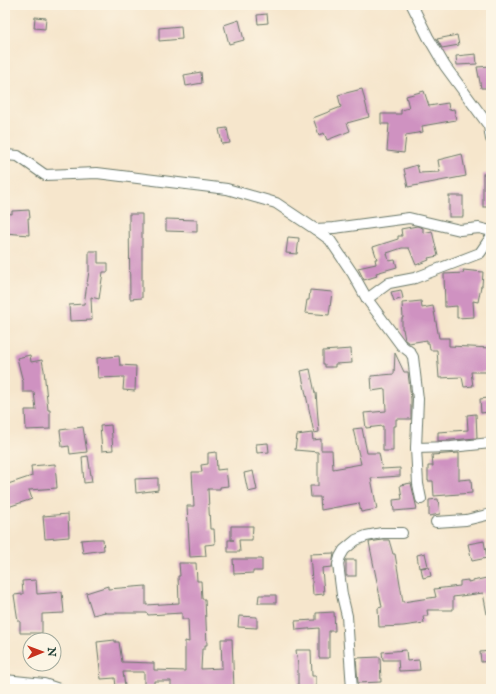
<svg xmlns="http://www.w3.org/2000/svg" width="496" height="694" font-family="'IM FELL English',serif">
<rect width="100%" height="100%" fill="#fcf5e5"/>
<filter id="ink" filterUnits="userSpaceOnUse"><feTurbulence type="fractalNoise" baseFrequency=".025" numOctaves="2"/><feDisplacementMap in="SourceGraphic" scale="8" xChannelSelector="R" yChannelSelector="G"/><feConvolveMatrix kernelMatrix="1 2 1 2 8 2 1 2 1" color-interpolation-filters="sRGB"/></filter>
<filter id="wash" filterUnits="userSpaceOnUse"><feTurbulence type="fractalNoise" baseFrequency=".012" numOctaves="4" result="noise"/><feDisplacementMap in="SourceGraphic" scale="16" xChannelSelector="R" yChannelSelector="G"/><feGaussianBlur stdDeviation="0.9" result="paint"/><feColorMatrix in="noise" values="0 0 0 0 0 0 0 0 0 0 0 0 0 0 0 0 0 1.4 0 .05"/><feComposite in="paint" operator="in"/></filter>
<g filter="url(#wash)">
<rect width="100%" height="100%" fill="#f6e6cc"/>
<g id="blocks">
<g fill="#cf92c1">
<polygon points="267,14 268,23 258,24 257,15"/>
<polygon points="35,17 46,18 45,29 34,28"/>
<polygon points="239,20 244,40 229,44 224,25"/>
<polygon points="181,26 182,39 159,41 159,28"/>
<polygon points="457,35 459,45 442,48 437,39"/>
<polygon points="476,54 477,64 457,65 456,56"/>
<polygon points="491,66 491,88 481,88 477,67"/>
<polygon points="201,72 202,83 186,86 184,75"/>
<polygon points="362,89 369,117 347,123 350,131 327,140 324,133 319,135 313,118 341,107 338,95"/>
<polygon points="424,91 429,106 448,103 449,110 454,109 456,120 422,126 423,132 406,135 404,153 387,151 389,124 381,124 381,114 401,114 401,110 409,108 406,96"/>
<polygon points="227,128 230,143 222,144 219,129"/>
<polygon points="462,154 466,176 408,187 404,169 417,165 419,173 440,172 438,160"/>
<rect x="483" y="174" width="8" height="33"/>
<rect x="449" y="196" width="14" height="21"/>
<polygon points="29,210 30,218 28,218 29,235 5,233 5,213 12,214 12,211"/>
<polygon points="129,214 142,214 142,298 130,299"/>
<polygon points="166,219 197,220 197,232 166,231"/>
<polygon points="417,226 423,228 423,233 432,231 438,256 428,258 429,260 416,265 409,248 402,248 387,253 389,261 395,260 397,267 376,273 377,276 364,280 358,268 376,264 375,259 377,259 373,247 398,239 398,236 402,236 401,229"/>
<polygon points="288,237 299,238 297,254 286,253"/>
<polygon points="89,251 98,251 98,263 108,263 108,272 103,272 99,299 91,297 92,320 70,321 69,305 84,304 89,271"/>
<polygon points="463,270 483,272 482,286 481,286 478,302 473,301 474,317 457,318 457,306 445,307 444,274 464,273"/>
<polygon points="310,290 332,292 329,315 305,313 307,300 309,300"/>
<polygon points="401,290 403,298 394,301 391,292"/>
<polygon points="421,301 422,308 433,306 439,338 449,338 449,346 491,348 491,372 471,372 473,386 464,387 462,377 439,378 437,350 430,350 429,343 427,343 427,340 409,343 405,340 403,329 402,329 402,318 403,318 402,303"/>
<polygon points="351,349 352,363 335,364 335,367 325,367 325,364 323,364 323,351"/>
<polygon points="395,353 404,372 408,372 411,399 411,419 396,419 396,426 393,426 393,451 383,451 383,426 366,428 364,413 386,411 385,389 372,391 371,376 394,374"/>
<polygon points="30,355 31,362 42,360 44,370 48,410 50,410 50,429 26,430 25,410 36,410 34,392 23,392 23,382 17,358"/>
<polygon points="119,356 120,365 136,366 135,391 123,390 124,377 98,378 97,358"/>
<polygon points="310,369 315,393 316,393 319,432 314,433 301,371"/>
<polygon points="488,398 489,412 481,413 480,399"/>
<polygon points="476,414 477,438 438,441 438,432 468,430 467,415"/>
<polygon points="111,425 113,450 102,451 100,426"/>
<polygon points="83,427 87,452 70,454 69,446 62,447 60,430"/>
<polygon points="362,428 367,453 379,453 382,469 400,468 400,476 371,478 377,509 361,512 359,503 321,510 320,497 311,497 310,486 318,486 318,452 295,450 297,435 312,433 313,440 321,439 321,450 332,450 333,469 361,464 353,429"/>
<polygon points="268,443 269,452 257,453 256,444"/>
<polygon points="216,452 217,470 226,469 228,486 220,487 220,489 208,489 210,529 214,529 215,544 205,545 206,556 190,557 187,506 194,506 192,472 202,472 201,465 208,464 208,453"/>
<polygon points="459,453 459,480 471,479 472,493 434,496 433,481 428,481 428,466 433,466 432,455"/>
<polygon points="88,456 92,482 84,483 82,457"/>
<polygon points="55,464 57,488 29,490 32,499 5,508 5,485 32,476 31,466"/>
<polygon points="253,471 257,490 248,492 244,473"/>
<polygon points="158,478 158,490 136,493 135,479"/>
<polygon points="411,483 417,509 394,511 393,500 402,499 400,485"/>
<polygon points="438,499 440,514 429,516 429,500"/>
<polygon points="68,514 69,537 45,539 43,516"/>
<polygon points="231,526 253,526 252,540 239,540 240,552 228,552 228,540 234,540 231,540"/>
<polygon points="93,539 103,539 104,550 83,553 81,540"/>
<polygon points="383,540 389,540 393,554 395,554 403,602 436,597 434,589 460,586 460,581 468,580 468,582 491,577 491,613 487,614 483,593 453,597 453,610 427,610 428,616 423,616 424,623 403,626 379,627 378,608 382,607 369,542"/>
<polygon points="484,541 487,558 472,561 468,544"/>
<polygon points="334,553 332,567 322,568 324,594 313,595 310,554"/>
<polygon points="425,553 428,566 419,568 417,555"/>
<polygon points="233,559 262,559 262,571 253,571 253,573 234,574"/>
<rect x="346" y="560" width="10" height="16"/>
<polygon points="179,563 196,563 197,581 201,581 202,599 205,599 207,645 205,645 205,649 202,649 201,669 222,668 221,639 232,639 234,689 171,689 171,681 154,681 154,687 144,687 144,672 123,672 125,686 116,687 115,678 101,679 97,642 115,640 115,642 119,642 122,662 154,663 154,670 185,671 185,641 189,642 188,619 182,619 182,613 148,615 147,613 105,613 105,612 93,615 86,593 108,586 108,589 146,586 146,605 179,603 178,576 180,576"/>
<polygon points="429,567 431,576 423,578 421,568"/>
<polygon points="36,580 37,594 62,592 64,613 42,614 42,633 20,633 20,621 18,621 14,595 23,594 22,581"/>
<polygon points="259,595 276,595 276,603 258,603"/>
<polygon points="334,612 335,631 329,631 329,658 319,658 319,628 296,630 295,621 316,620 316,613"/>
<polygon points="239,616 257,617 257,628 238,627"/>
<polygon points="296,650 311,650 312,676 316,676 316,689 298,689 298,665"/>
<polygon points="406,650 407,661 419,660 420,670 399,671 398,660 383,660 382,652"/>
<polygon points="491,651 491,661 481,662 480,652"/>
<polygon points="380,657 381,682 358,683 356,658"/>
</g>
</g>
</g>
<g filter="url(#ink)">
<use href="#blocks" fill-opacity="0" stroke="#6a7869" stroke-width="1"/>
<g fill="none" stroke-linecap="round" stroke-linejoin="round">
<defs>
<g id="minor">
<polyline points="412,5 428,37 445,66 489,126 491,124"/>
<polyline points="489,126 491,139"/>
<polyline points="5,155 18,156 45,175 97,173 227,189 276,203 315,229 334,228 409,218 460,230 479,228 491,231"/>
<polyline points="315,229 330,240 353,274 367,299 401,345 410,352 413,357 418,399 416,448 418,484 421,499"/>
<polyline points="367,299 389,283 415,278 480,253 491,237"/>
<polyline points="416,448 451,447 491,443"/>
<polyline points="436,522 466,520 491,514"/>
<polyline points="5,680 44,684 59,689"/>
<polyline points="352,689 347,616 342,595 338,564 340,557 344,550 356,540 366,536 382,533 402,533"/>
</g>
</defs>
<use href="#minor" stroke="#6a7869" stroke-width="12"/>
<use href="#minor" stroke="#fff" stroke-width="10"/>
</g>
</g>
<rect width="496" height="694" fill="none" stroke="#fcf5e5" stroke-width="20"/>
<g transform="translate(42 652) rotate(89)"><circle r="19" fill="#fcf5e5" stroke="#a4ab9e"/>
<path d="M0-3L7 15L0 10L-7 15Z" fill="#c8321e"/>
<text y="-6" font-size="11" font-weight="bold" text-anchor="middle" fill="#1f3d34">N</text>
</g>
</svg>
